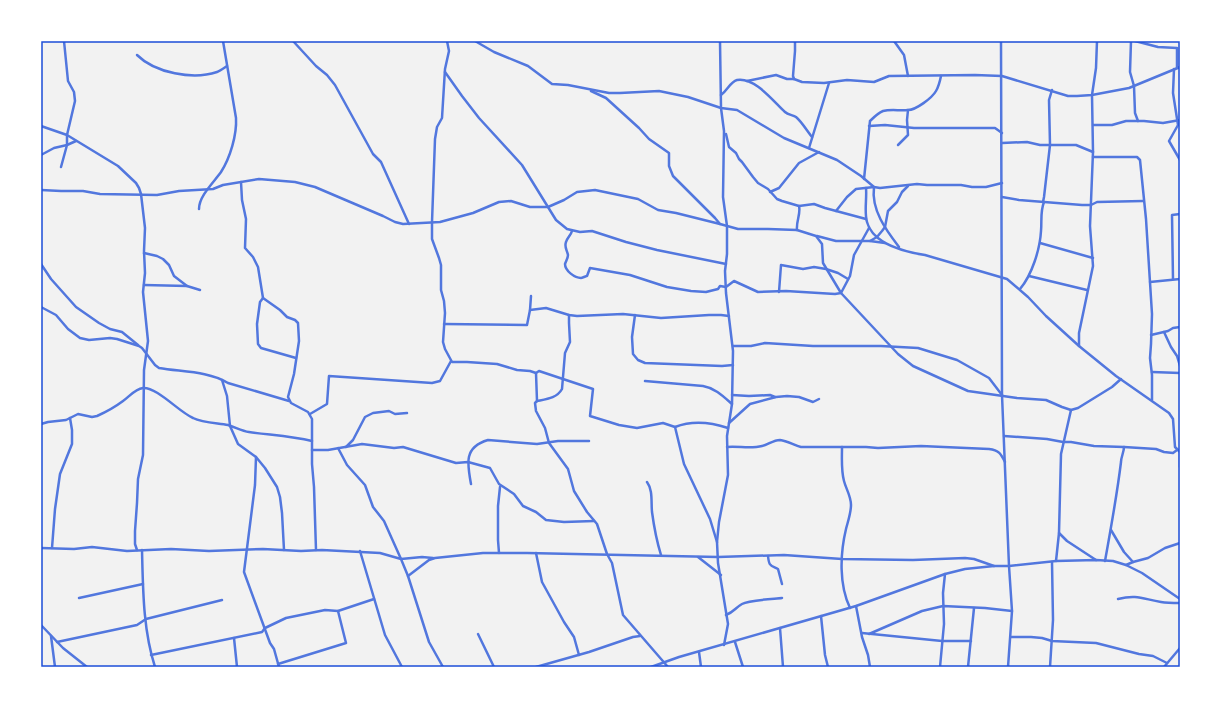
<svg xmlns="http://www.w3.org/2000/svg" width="1221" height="708" font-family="Cabin,sans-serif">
<rect width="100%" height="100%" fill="#f2f2f2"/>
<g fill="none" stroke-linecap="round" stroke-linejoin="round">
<g stroke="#5277de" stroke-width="2.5">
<polyline points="64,41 68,81 74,92 75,101 67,135 118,166 136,183 139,188 141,194 145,228 144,251 145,273 143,292 148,341 144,370 143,455 138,479 137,503 135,531 135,544 137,550"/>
<polyline points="293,41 316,66 327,75 335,85 373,154 381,162 409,224"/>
<polyline points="447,41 449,51 445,69 442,118 437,127 435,139 432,222 432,239 439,258 441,265 441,290 444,301 445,313 443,342 445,349 452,362 467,362 497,364 517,370 530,371 536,373 539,371 593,389 590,416 619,425 637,428 663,423 675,427 684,464 710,519 717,542"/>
<polyline points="475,41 494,52 528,66 552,84 568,85 609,93 620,93 659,91 688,97 721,108 737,110 784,138 837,160 861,176 874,187 880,188 917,184 927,185 961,185 972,187 986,187 1002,183"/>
<polyline points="720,41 721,108 724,131 723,197 727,226 727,254 725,271 726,293 733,351 732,404 727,436 728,475 719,522 717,542 718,563 728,624 724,645"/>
<polyline points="894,41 904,55 908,76"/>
<polyline points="1001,41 1002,395 1009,566 1012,611 1008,667"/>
<polyline points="1131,41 1130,72 1134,86 1135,113 1138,121"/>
<polyline points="1135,41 1158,47 1177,48 1177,68"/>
<path d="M137,55c18,18 56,25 80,17 3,-1 7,-4 10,-6"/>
<polyline points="1174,69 1173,93 1178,125 1169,141 1180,160"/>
<polyline points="445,72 462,96 479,118 522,165 556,220 567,229 580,232 592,231 626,242 657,250 726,264"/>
<polyline points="794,79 793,76 795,51 795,41"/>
<polyline points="747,81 776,75 787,79 794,79 802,82 824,83 847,80 874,82 889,76 975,75 1002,76 1068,96 1077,96 1092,95 1129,88 1180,67"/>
<polyline points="591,91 606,98 639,128 649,139 669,153 669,166 673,176 715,218 720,224 738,229 768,229 797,230"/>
<path d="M721,95c7,-5 9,-13 16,-15 18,-3 36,21 48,32 3,3 8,3 11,5 6,5 11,14 16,20"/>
<polyline points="1093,125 1112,125 1126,121 1144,121 1163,123 1180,120"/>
<polyline points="41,126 67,135 67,145 54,148 41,155"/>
<polyline points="869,126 885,125 914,128 995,128 1002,133"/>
<polyline points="726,134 729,147 736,153 739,159 742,162 753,177 758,183 768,189 777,199 782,201 799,206 814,204 825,208 866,219"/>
<polyline points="1002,143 1027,142 1040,145 1076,145 1093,152"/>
<polyline points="898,145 908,135 907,120 908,110"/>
<polyline points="809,148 829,83"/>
<polyline points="1093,157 1137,157 1140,160 1146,219 1152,314 1151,344 1150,358 1152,375 1152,400"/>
<polyline points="61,167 67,145 76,141"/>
<path d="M864,179l6,-58c4,-4 8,-8 13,-10 8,-2 17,0 25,-1 8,0 24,-12 28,-19 3,-5 4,-10 5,-15"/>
<polyline points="241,182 242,200 246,219 245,248 253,257 258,267 263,298 280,310 287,317 295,320 298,323 299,341 294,374 288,397 291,403 308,412 312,419 312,464 314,487 316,550"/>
<path d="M866,188c1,11 -2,24 1,34 6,22 38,30 58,33l82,24 21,18 18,19 33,30 37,30 53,37 4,6 2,28 5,5"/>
<polyline points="41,190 61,191 83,191 100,194 157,195 179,191 213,189 223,185 259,179 295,182 315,187 383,216 395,222 403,224 440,222 473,213 499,202 511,201 530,207 548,207 564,200 577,192 595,190 638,199 658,210 676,213 720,224"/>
<polyline points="770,192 779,188 799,163 819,152"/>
<polyline points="1002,197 1019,200 1082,205 1091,205 1097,202 1143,201"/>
<polyline points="1043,202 1044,197 1050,145 1049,100 1052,90"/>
<path d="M799,206c2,8 -3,15 -2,24l19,6 6,8 1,19 18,30 57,61 15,12 55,25 49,7 29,2 16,7 9,3 7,-2 34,-21 9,-8"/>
<path d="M199,209c0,-13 15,-27 22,-37 9,-14 16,-37 15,-54l-13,-77"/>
<path d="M836,211l11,-14 9,-8 18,-2c-3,23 12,43 25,60"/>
<path d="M572,231c-1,4 -5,7 -6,11 -2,5 1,8 2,13 0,3 -2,6 -3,9 0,7 10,14 16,14 1,0 5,-2 6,-2l3,-8 40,7 37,12 24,4 15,1 12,-3 2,-3 6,1 8,-6 24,11 28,-1 49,3 6,-1 9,-17 4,-21 15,-27"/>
<polyline points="817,236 836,241 870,241 885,243"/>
<polyline points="870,241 877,237 882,231 885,227 888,211 897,202 902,192 908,186"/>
<polyline points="1040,243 1093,258"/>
<polyline points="144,253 157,256 163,259 169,265 174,276 187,286"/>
<polyline points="41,264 51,279 76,307 99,323 110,329 122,332 138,345"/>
<polyline points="1029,276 1087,290"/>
<polyline points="1173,279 1172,215 1180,214"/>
<polyline points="1150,282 1180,279"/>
<polyline points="144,285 187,286 200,290"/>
<path d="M1020,289c12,-14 20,-40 21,-58 1,-10 -1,-19 3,-29"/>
<polyline points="779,292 781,265 803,269 814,267 826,269 838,273 848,279"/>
<polyline points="263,298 260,302 257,324 258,344 261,348 296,358"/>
<path d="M41,307l15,8 12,14 12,9 9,2 21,-2 7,1 22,7 3,2 13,17 4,3c23,4 49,3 69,15l61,18"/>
<polyline points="530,310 546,308 569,315 577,316 623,314 661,318 709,315 721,315 729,316"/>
<polyline points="635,315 632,337 633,354 638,360 645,363 722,366 733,365"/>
<polyline points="444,324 527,325 530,310 531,296"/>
<polyline points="1164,332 1171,347 1177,356 1180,366"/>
<polyline points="1151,335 1168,331 1173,328 1180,327"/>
<polyline points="733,346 751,346 765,343 813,346 881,346 918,348 957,360 989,378 1002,395"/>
<polyline points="1079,346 1079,333 1093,266 1090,226 1093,152 1092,95 1096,68 1097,41"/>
<polyline points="1152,372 1180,373"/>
<polyline points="536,373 537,401 535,403 536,411 545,428 549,443 568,469 574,491 587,512 597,524 607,554 612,563 623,615 668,667"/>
<polyline points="222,380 227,396 230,426 238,444 256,457 265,468 277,487 280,497 282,513 284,550"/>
<path d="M645,381l58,5c12,2 20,10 29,18"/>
<polyline points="732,395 749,396 770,395 775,397"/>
<path d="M537,401c10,-2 20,-3 25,-12l3,-36 5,-11 -1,-19v-8"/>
<polyline points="310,414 327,404 329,376 432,383 440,381 451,361"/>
<polyline points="729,423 750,404 776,397 787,396 799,397 813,402 819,399"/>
<path d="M41,424l7,-2 18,-2 12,-6 14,3 5,-1c9,-4 18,-9 26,-15 7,-5 12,-12 20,-13 14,-1 36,24 50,30 10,5 24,5 35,7 7,2 14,6 21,7 21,3 42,4 63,9"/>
<path d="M675,427c18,-7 35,-5 53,1"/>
<polyline points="1004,436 1047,439 1063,442 1071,442 1094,446 1124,447 1156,449 1164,452 1173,453 1177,450"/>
<polyline points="346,447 353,440 365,417 373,413 389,411 395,414 407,413"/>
<path d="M727,447c12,-1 24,2 35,-1 6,-1 11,-6 18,-6 8,1 13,5 21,7h65l12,1 43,-2 68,3c10,1 12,5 16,13"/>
<path d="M842,447c0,12 -1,23 2,34 2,8 7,15 7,24 0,8 -3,16 -5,24 -6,25 -7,56 4,79"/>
<polyline points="338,448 347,465 365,485 373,507 384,521 401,559 422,557 433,558"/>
<polyline points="312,450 328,450 362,444 394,448 403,447 456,463 468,462 490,468 499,484 514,494 523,506 536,512 546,520 564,522 594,521"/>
<polyline points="1180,452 1180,467"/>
<polyline points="256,457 255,485 244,572 270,643 274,649 279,667"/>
<path d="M647,482c6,8 4,20 5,30 2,15 5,30 9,43"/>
<path d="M471,484c-4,-21 -7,-37 17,-44l49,4 21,-3h31"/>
<polyline points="1111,530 1124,552 1133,562"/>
<polyline points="1059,533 1067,541 1096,560"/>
<polyline points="41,548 74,549 92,547 127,551 171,549 209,551 263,549 301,551 322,550 380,553 401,559 408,576 429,642 443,667"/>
<polyline points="52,548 55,509 60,474 72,444 72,430 70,418"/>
<path d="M142,550c1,39 1,80 13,117"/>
<polyline points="360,551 385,635 402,667"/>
<polyline points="499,553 498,540 498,506 500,487"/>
<polyline points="536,553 542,582 564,622 574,637 579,655"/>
<path d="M768,556c1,10 2,9 10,13l4,15"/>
<polyline points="698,557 721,575"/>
<polyline points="1056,561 1059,533 1061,454 1071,410"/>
<path d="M1105,561c6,-33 12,-66 16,-99 0,-5 3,-10 3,-15"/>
<polyline points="1126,565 1133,562 1148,558 1165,548 1180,543"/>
<polyline points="408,576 429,560 435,558 483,553 527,553 718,557 784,555 842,559 913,560 965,558 974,559 994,566"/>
<polyline points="79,598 143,584"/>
<path d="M1118,599c19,-5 25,0 43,3 6,1 13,1 19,1"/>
<polyline points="856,606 862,637 868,655 870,667"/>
<path d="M726,615c8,-3 9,-7 16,-11 7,-4 31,-5 40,-6"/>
<polyline points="821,616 825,655 828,667"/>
<polyline points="41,625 63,648 87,667"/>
<polyline points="780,628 783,667"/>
<polyline points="862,633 942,641 971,641"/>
<polyline points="478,634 494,667"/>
<polyline points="869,634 922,611 943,606 985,608 1012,611"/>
<polyline points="51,636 55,667"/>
<polyline points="1011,637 1031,637 1042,638 1052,641 1096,643 1139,654 1153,656 1167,663"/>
<polyline points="234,638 237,667"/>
<polyline points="57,642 137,625 146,619 222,600"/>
<polyline points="735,642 743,667"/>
<polyline points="699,652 701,667"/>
<polyline points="151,655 262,632 265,628 286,618 325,610 338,611 374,599"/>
<polyline points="278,664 346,643 338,611"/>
<polyline points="536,667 589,652 633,637 640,636"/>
<polyline points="651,667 679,657 856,606 945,574 965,569 994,566 1009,566 1056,561 1096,560 1113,561 1126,565 1142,573 1180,599"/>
<polyline points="940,667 944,624 943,593 945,574"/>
<polyline points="968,667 974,608"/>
<polyline points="1050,667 1053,620 1052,562"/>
<polyline points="1164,667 1180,648"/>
</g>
</g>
<rect width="1221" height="708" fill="none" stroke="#ffffff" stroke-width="84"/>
<rect x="42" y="42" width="1137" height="624" fill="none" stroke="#1d4ed8" stroke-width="1.5"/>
</svg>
